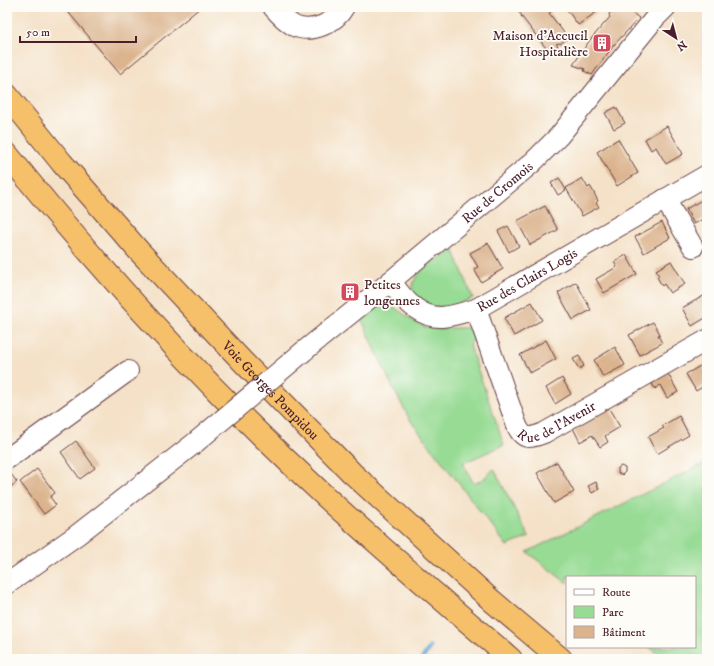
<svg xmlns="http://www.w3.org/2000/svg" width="714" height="666" font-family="'IM FELL DW Pica',serif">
<rect width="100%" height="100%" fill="#fdfcf7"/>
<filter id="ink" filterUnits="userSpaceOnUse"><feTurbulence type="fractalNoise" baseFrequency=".025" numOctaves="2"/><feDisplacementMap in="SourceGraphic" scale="8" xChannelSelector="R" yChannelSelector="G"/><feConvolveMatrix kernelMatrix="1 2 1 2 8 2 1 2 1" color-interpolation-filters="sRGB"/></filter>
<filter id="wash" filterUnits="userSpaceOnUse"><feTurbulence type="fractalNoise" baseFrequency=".012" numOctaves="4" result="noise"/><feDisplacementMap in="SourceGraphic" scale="16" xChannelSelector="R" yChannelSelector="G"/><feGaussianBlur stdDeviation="0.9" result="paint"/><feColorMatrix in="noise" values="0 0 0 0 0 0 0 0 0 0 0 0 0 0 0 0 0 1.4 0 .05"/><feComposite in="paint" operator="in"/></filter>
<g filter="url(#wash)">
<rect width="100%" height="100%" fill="#f4e1c7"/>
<g fill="#97db94" stroke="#707d60">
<path d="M454,251l19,47c-16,7 -40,16 -55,1 -3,-3 -6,-6 -6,-10 0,-17 29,-33 42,-38z"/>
<path d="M381,304c17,1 28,17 44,23 13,4 27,0 41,1 6,1 7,5 9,11l-6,5 35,101 -41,18 11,21 9,-5 11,-10 35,68 -22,9 -97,-126 -18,-34 -31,-68 14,-11z"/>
<polygon points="707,462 707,659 665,659 649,647 695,647 695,577 567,577 567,583 527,552"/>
</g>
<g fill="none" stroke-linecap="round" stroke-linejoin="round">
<polyline stroke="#5aa2d0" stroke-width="4.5" points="422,659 430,647"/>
</g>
<g id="blocks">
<g fill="#dbb48e">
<polygon points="64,7 201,7 120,74"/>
<polygon points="515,7 557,7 549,13 568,38 560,44 559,43 556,44 558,46 549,52 521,16 522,16"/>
<polygon points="565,7 595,7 598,11 578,25"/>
<polygon points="614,7 633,7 631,12 639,18 613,46 592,75 584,71 585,69 573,65 590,40 610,17 609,15 610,12 615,11 616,9"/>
<polygon points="616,107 625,123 614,129 605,113"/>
<polygon points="667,126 683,154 666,164 656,147 651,150 645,139"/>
<polygon points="618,139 638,173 617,186 597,152"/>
<polygon points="559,178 566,190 558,195 551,183"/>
<polygon points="582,178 588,188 590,186 593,191 598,201 596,203 599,207 582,216 566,188"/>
<polygon points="707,197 707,217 694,224 686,209"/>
<polygon points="545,206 558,230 530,245 517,221"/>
<polygon points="662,222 670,238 644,253 635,237"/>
<polygon points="508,226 519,246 509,252 498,231"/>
<polygon points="488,243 503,269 481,282 474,269 478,267 470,253"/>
<polygon points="626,255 637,274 604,293 596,279 617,267 614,262"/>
<polygon points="671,261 685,284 670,293 664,284 662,286 657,277 659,276 656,270"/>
<polygon points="576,282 591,310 573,320 558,293"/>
<polygon points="352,288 354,291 349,297 346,293"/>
<polygon points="707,294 707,317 692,326 682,308"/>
<polygon points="532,302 542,320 514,336 504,318"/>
<polygon points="653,322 660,334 658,335 662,343 640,355 629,335"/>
<polygon points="546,340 556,359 530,373 520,355"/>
<polygon points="615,347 625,365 603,377 594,360"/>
<polygon points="579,356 584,366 579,369 573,359"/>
<polygon points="702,365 706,373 707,372 707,384 696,391 686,374"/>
<polygon points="667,372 678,392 667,398 660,385 655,389 650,380"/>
<polygon points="562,378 571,394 555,404 546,388"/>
<polygon points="608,407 620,427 605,436 608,442 600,447 592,435 580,442 573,428"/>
<polygon points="679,416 689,435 657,454 648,437 664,428 662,426"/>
<polygon points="76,441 95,468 80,479 61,452"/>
<polygon points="557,462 574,492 554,503 537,473"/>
<polygon points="621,466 625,468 625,472 622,475 618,473 618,468"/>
<polygon points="37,469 55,493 50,497 56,505 44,514 20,482"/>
<polygon points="11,474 17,482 12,486 7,479 7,477"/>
<polygon points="596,482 599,489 592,493 588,486"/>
</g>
</g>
</g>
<g filter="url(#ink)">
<use href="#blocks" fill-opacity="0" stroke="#643c42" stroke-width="1"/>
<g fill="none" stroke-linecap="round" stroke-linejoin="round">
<defs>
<g id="minor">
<path d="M273,7c6,7 13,14 21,19 18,8 41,-3 50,-19"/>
<polyline points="665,199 693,247"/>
<path id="s1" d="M391,281c11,17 28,37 51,36 12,-1 23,-5 34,-8l231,-134"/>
<path id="s2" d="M476,309l41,117c7,15 14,12 27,7l163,-93"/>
<path id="s3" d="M304,351l87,-70 142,-119 26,-26 96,-118 11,-11"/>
<polyline points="7,459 128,371"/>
<polyline points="7,584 77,535 196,442"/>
</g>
<g id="highway">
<path id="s4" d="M7,95l55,68 76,87 106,113 108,110 139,127 70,59"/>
<path d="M7,154c98,122 205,238 320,344 60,55 122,108 184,161"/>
</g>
</defs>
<use href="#minor" stroke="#643c42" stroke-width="22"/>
<use href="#highway" stroke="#643c42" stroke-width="24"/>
<use href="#minor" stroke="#fff" stroke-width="20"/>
<use href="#highway" stroke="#f6c06b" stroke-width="22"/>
<defs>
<polyline id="minor-bridge" points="196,442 304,351"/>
</defs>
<use href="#minor-bridge" stroke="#643c42" stroke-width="22" stroke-linecap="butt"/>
<use href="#minor-bridge" stroke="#fff" stroke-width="20"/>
</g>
</g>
<defs>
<symbol id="building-square" viewBox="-11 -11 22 22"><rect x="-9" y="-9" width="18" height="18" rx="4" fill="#d1495b" stroke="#fdfcf7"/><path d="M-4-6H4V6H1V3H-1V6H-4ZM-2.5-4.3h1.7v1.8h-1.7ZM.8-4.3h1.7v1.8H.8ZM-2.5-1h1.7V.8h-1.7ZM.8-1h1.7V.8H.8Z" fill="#fff"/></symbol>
</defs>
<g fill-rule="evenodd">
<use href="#building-square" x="591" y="32" width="22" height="22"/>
<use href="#building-square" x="339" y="281" width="22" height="22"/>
</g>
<g text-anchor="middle" stroke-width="3.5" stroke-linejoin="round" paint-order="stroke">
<g font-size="14" fill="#4a1f2b" stroke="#fdfcf7" text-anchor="end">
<text x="588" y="40">Maison d'Accueil<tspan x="588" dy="16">Hospitalière</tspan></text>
<text x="364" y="289" text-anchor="start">Petites<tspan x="364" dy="16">longennes</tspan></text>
</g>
<g font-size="14" fill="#4a1f2b" stroke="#fdfcf7">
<text dy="5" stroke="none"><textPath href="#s3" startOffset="250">Rue de Cromois</textPath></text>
<text dy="5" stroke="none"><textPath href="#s1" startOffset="159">Rue des Clairs Logis</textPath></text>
<text dy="5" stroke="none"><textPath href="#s4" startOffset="396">Voie Georges Pompidou</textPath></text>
<text dy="5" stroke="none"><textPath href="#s2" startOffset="172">Rue de l'Avenir</textPath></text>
</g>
</g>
<rect width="714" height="666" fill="none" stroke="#fdfcf7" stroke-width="24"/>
<rect x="566" y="576" width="130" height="72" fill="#fdfcf7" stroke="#b5a4a5"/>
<rect x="574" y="589" width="20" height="6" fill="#ffffff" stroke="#b5a4a5"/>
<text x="602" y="596" font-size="12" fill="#4a1f2b">Route</text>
<rect x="574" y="606" width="20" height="12" fill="#97db94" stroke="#b5a4a5"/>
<text x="602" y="616" font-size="12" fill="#4a1f2b">Parc</text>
<rect x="574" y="626" width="20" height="12" fill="#dbb48e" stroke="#b5a4a5"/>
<text x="602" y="636" font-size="12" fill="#4a1f2b">Bâtiment</text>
<g transform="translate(676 38) rotate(144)" stroke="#fdfcf7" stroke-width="3" paint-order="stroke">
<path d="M0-3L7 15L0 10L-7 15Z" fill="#4a1f2b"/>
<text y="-6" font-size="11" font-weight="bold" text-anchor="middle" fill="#4a1f2b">N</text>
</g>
<path d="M20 36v6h116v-6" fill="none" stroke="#4a1f2b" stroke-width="2"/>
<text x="26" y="36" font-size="12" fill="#4a1f2b" stroke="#fdfcf7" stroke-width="3" paint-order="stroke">50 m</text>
</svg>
